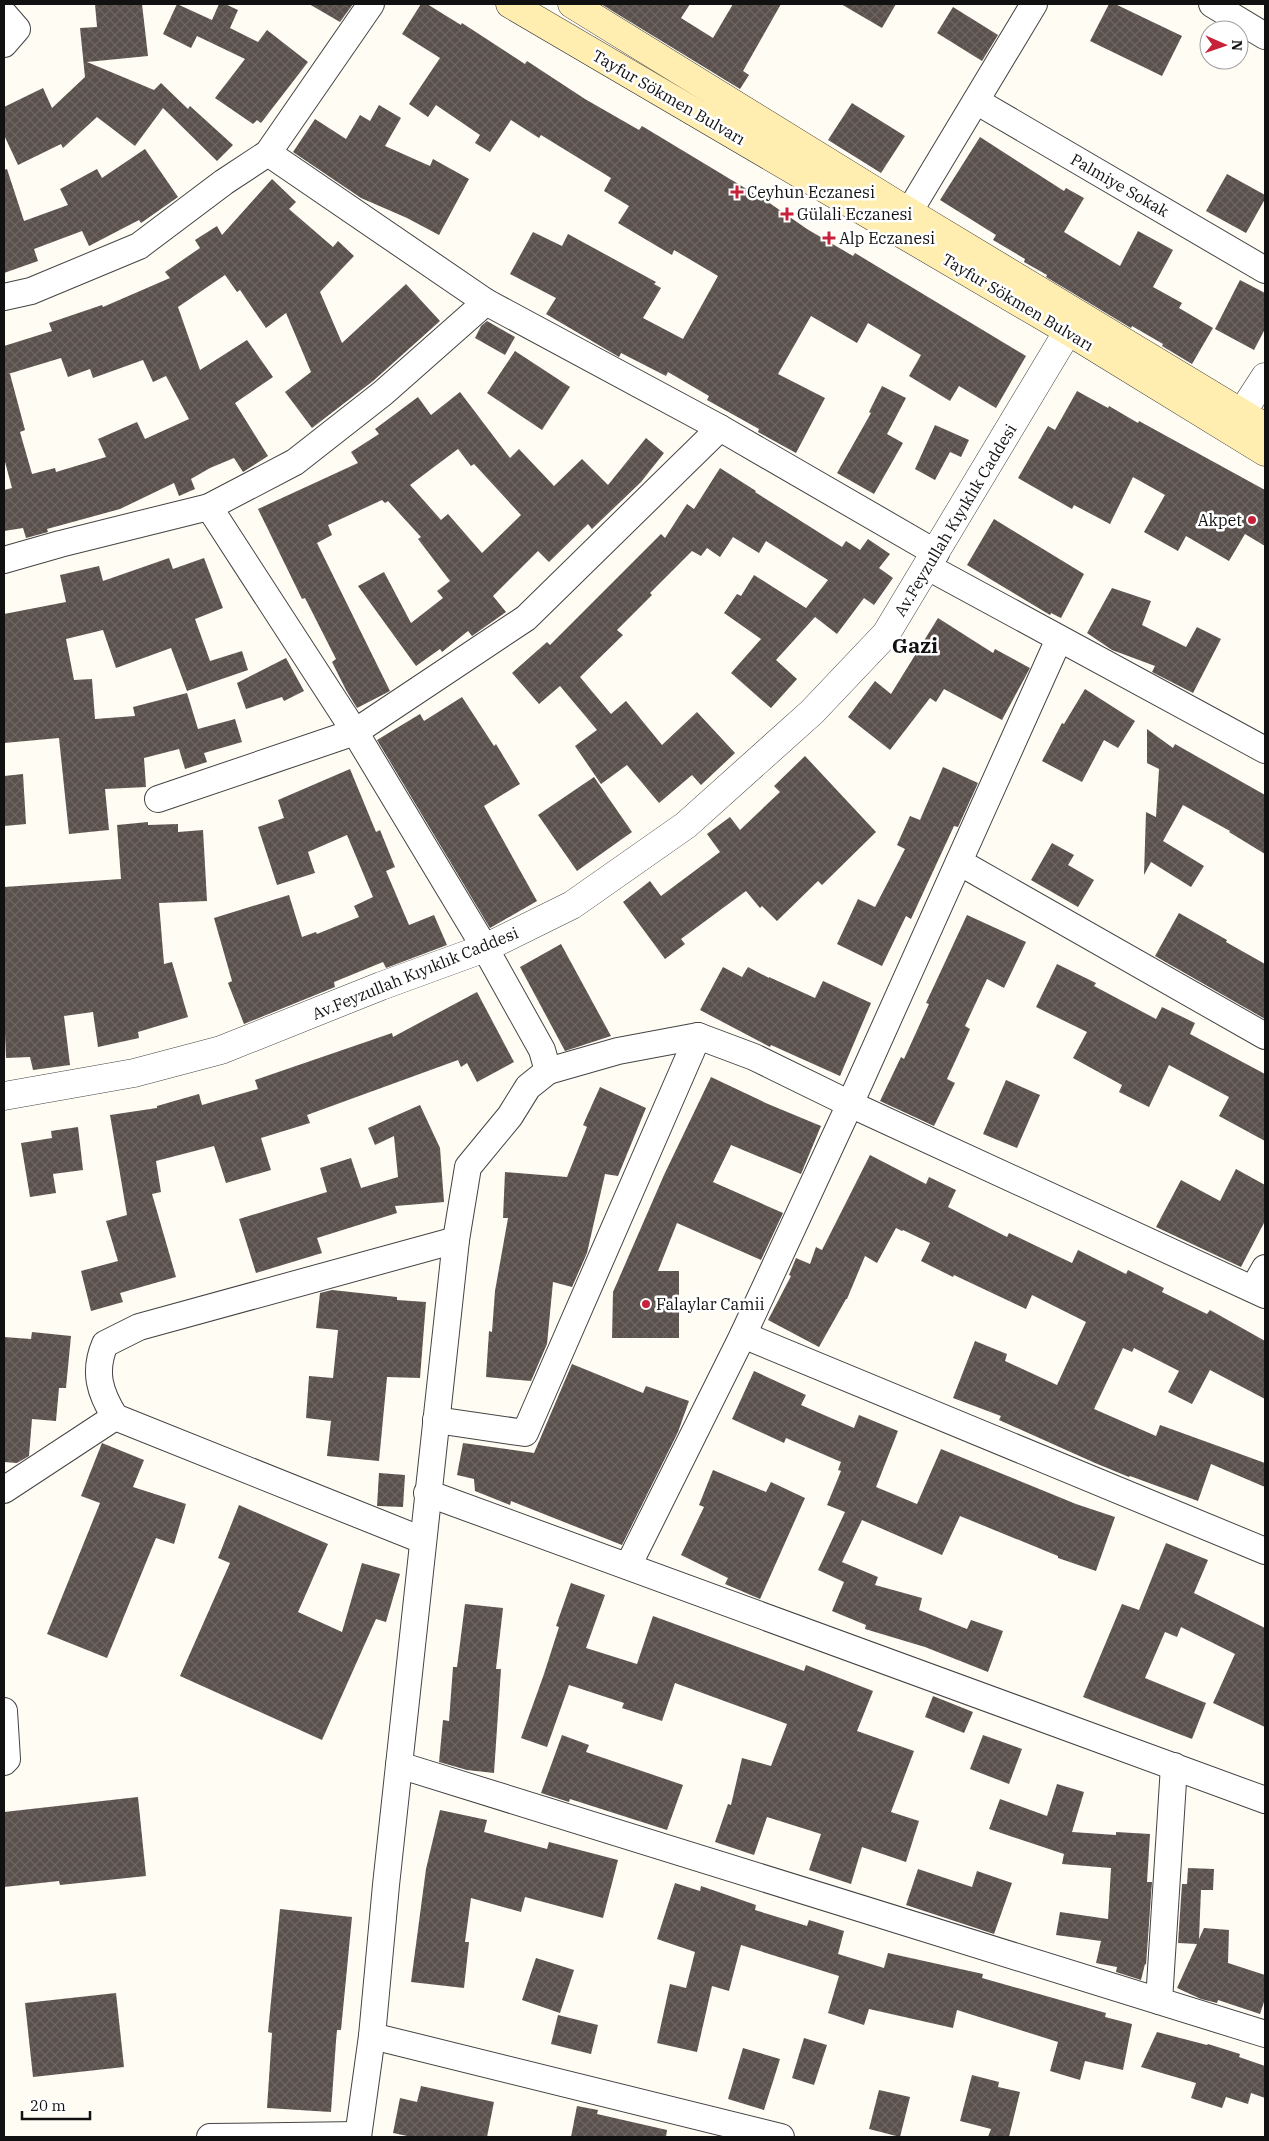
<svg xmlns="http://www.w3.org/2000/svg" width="1269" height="2141" font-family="'IBM Plex Serif',serif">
<defs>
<pattern id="building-cross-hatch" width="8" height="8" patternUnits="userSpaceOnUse" patternTransform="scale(1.25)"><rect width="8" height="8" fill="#5a504c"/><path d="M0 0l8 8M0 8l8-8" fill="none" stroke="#6d6562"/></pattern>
</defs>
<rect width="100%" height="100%" fill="#fffcf4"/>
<g fill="url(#building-cross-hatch)" fill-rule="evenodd">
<polygon points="95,4 142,4 148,56 87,62 154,90 161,83 188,109 190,106 233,145 217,161 163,108 135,146 97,117 63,148 61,144 18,165 4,135 4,107 43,88 52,108 85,77 80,28 97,27"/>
<polygon points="177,4 212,20 219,4 225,4 238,10 230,28 258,42 267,30 308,62 261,123 257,120 253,124 215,98 245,59 197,36 191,48 163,34"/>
<polygon points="309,4 353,4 340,22"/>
<polygon points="421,4 427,4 461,25 462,23 525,64 527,61 585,99 639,130 642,126 768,202 807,229 853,256 855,253 1026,356 996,408 959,386 950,401 909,376 921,355 868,323 857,343 811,316 778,374 825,398 796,453 758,432 759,429 707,400 709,396 668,372 666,376 621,353 619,357 546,314 556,298 510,274 533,232 562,246 568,234 656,282 654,284 661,288 643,318 683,339 718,276 674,250 672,255 618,223 629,206 604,191 611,178 541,135 539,138 511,120 490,152 475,143 480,135 436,105 428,117 409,104 440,58 402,34"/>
<polygon points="601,4 690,4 681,18 713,38 733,4 781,4 743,71 749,75 740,89"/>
<polygon points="841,4 896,4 882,28"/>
<polygon points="1109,4 1115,4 1182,36 1162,76 1090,41"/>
<polygon points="953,7 998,35 982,61 937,33"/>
<polygon points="852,103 905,136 881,173 828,140"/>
<polygon points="379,105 401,118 385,146 430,166 433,159 469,179 439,235 407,218 361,198 293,152 315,119 346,139 360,115 370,121"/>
<polygon points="980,137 1064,191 1066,188 1084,198 1064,232 1120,266 1138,231 1173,250 1153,287 1182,303 1179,308 1213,328 1192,364 1162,346 1163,344 1132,326 1131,328 1046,277 1047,275 1024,262 1025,259 993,240 996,235 940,200"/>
<polygon points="145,149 178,197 141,223 139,220 89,246 82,231 34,249 38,261 4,273 4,170 7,169 24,221 68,205 60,189 97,169 102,178"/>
<polygon points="1227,174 1265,195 1265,199 1246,233 1206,211"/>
<path d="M272,179l24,23 -7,7 44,38 5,-6 16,15 -34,36 22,51 64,-59 34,37 -67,60 -61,47 -27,-36 26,-20 -25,-59 -20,15 -26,-38 -3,2 -12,-17 -47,32 22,63 47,-30 26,37 -38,26 33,53 -25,16 -9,-14 -24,10 -19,11 4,10 -16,7 -5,-13 -54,26 -73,20 1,3 -22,6 -3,-10 -19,3v-41l8,-2 -8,-30v-112l48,-15 -3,-8 53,-18 1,2 67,-29 -5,-6 35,-24 -5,-8 22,-14 5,9zM61,358l7,19 22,-8 3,9 50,-18 10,22 13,-6 23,43 -44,20 -8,-17 -39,17 8,18 -50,15 -1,-4 -23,6 -12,-42 5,-2 -15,-56h-2z"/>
<polygon points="1240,280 1265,293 1265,329 1254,350 1215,329"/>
<polygon points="487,321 515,337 505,355 475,338 481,326"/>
<polygon points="515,351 570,387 542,430 487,393"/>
<polygon points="882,386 906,398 887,434 903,443 874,494 837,473 871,413 869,412"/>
<polygon points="1077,391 1108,408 1109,406 1138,423 1139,421 1265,490 1265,546 1245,534 1229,561 1186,536 1178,551 1144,532 1165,495 1133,477 1110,524 1074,505 1072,509 1018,478 1048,426 1055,430"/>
<path d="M460,392l50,66 9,-9 35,37 28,-27 26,26 38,-47 18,15 -23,29 -49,47 -4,-5 -39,38 -11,-11 -45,45 13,16 -34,24 -4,-5 -26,21 -2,-3 -24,17 -58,-80 26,-14 27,51 32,-25 -6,-7 13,-10 -32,-42 3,-2 -33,-36 -3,2 -3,-3 -54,25 4,10 -15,8 73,148 -33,17 -11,-18 -14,-28 4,-3 -31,-61 -3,1 -44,-90 100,-46 -7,-11 28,-18 -4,-5 43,-32 13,18zM458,449l13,17 3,-2 47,51 -39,38 -34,-39 -7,6 -31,-35z"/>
<polygon points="935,425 969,440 961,457 950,452 935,480 915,469"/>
<polygon points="720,468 756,491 755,492 842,547 846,541 860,550 868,539 890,554 879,568 893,578 874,605 864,598 837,634 815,617 776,660 797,679 771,708 731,673 761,639 724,613 737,594 741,596 754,575 806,608 828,580 766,541 759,553 733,537 720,557 707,548 701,556 692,551 650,593 652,595 617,630 623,635 580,677 611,714 626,701 662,745 697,712 735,753 701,785 692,775 659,803 627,765 601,784 575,746 597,730 560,686 539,704 512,673 547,642 550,645 661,534 665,538 687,504 694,509"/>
<polygon points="994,519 1084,574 1061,618 1051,613 1050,615 967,565"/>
<polygon points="169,558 173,569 204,558 223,608 195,619 210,661 242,651 248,670 187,691 171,648 116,668 103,630 66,639 74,680 92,679 95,719 135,716 133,707 187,693 198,729 235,719 242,742 204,753 207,762 185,769 179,749 144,758 146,787 105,789 109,830 69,834 59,738 4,743 4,614 66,602 60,575 99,566 103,581"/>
<polygon points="1112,588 1151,601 1142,625 1186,647 1197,627 1221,639 1193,693 1152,672 1155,666 1112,650 1087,633"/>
<polygon points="938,618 993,653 995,649 1030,668 1002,720 944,689 936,702 930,698 890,750 848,717 875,681 891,694"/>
<polygon points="286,658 304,691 284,701 282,697 246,709 237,683"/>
<polygon points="1085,689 1135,721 1118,748 1104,740 1082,782 1042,761 1062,723 1064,724"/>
<polygon points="462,697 494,746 496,744 520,784 484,806 537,901 490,928 377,740 420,714 424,721"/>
<polygon points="1147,729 1173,748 1175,744 1265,795 1265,854 1229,832 1230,831 1183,805 1163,841 1204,866 1191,887 1151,862 1144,875 1146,812 1156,817 1159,769 1147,763"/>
<polygon points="805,756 876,832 822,885 818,881 777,921 762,906 760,908 746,891 681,939 685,944 665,959 623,902 650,881 661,896 720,852 707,834 730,817 740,830 780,792 774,786"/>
<polygon points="943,767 978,783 958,827 954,826 911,919 906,916 882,966 837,944 858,899 875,907 905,849 897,845 910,816 920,820"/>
<polygon points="350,769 376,832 380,830 395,867 386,871 409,925 434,915 447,945 386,968 383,962 334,982 335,987 244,1024 228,983 232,981 214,918 289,895 302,937 316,932 317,934 359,917 354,906 373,897 347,835 308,852 315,873 277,885 258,827 284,818 278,800"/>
<polygon points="23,774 26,824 4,826 4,776"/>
<polygon points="594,777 632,832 577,871 538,815"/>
<polygon points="148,822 148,825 178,824 178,832 203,830 207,901 159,903 164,964 172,962 188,1017 138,1032 139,1038 98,1047 93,1012 64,1016 70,1065 33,1070 30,1057 6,1058 4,1009 4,887 121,879 117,825"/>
<polygon points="1052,843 1074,855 1068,865 1094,880 1078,907 1031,880"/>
<polygon points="1179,913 1227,940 1226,942 1265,964 1265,1019 1155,956"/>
<polygon points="967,915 1026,942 1004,988 987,979 965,1026 970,1029 947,1079 955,1083 934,1126 880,1101 901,1057 904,1059 929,1004 926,1003"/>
<polygon points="561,944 611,1036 565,1051 520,967"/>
<polygon points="1057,964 1096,983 1094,986 1156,1019 1162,1007 1195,1023 1190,1034 1265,1074 1265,1141 1219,1116 1229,1097 1169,1065 1149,1107 1119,1092 1122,1085 1073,1058 1087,1032 1036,1007"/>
<polygon points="723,967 742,977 748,967 769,978 769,977 815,998 823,981 871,1003 840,1076 771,1045 770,1047 700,1010"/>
<polygon points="477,992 514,1062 477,1082 467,1063 461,1067 458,1060 307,1115 310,1123 261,1138 271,1170 226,1183 214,1146 156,1161 161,1192 152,1194 176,1277 120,1293 123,1302 91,1311 81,1271 118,1261 106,1221 127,1215 110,1115 157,1108 157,1106 199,1094 202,1105 258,1089 255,1080 392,1033 393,1037"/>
<polygon points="711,1077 768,1104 821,1126 801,1174 731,1145 713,1182 783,1213 761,1260 677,1223 658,1271 679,1271 679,1338 612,1338 613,1292 664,1175"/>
<polygon points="1006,1080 1040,1095 1017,1148 983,1134"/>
<polygon points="600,1087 646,1108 618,1176 605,1174 587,1253 572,1287 553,1282 547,1344 531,1381 486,1377 489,1331 492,1332 495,1291 508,1218 503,1218 505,1172 567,1177 587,1127 583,1125"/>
<polygon points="420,1105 440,1148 444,1202 395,1206 397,1213 317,1238 322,1253 256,1273 239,1219 327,1192 320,1168 351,1158 361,1188 398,1177 394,1136 375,1145 368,1128"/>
<polygon points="78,1127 83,1170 53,1174 56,1193 30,1197 21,1143 52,1138 51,1131"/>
<polygon points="870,1155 926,1184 929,1177 956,1190 948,1207 1007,1237 1009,1233 1072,1263 1078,1250 1126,1274 1128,1270 1164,1288 1162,1292 1207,1314 1210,1310 1265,1341 1265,1399 1210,1370 1192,1404 1168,1392 1179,1371 1134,1348 1132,1352 1123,1348 1094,1409 1156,1436 1160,1425 1265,1463 1265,1487 1211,1464 1198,1501 1130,1476 1129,1477 1095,1463 999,1420 1001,1416 953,1398 975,1341 1007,1354 1005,1361 1057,1385 1086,1322 1032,1295 1026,1309 954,1275 953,1277 921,1261 930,1243 903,1230 902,1231 896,1228 877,1263 865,1256 847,1299 846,1299 819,1347 768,1320 791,1276 789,1275 796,1258 810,1264 816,1247 822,1250"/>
<polygon points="1236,1169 1265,1185 1265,1221 1241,1267 1156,1227 1181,1180 1220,1201"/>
<polygon points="332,1290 397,1297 397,1300 426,1302 420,1378 387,1377 379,1461 327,1456 331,1421 306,1418 309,1376 333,1378 338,1330 316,1328 320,1293"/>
<polygon points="32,1332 71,1336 66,1388 59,1388 56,1421 32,1419 29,1456 17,1463 4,1462 4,1337 31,1339"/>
<polygon points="572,1364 643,1393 646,1386 689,1401 678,1432 622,1545 511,1501 510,1505 475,1491 474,1479 457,1475 463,1443 534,1453"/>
<polygon points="754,1371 806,1395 801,1405 854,1428 859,1415 898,1431 876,1487 917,1504 941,1449 1076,1504 1115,1517 1096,1571 1058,1558 1058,1556 960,1516 942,1555 862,1520 842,1562 878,1577 875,1585 922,1598 919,1610 967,1629 971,1620 1003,1631 988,1672 925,1647 865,1629 866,1625 832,1611 844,1582 818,1570 845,1512 827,1505 841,1471 838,1470 841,1462 786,1438 784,1443 732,1419"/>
<polygon points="102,1443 144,1460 133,1487 186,1504 174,1544 156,1538 107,1658 47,1634 100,1503 81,1496"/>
<polygon points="713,1470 766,1492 771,1482 805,1498 760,1599 725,1584 728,1578 681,1555 704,1507 699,1505"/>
<polygon points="379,1473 405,1475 403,1507 377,1506"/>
<polygon points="239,1505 328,1544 298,1612 342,1632 362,1563 400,1574 386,1622 376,1619 322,1740 180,1676 230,1563 218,1558"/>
<polygon points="1166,1543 1208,1560 1194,1593 1265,1628 1265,1727 1213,1703 1235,1654 1181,1627 1177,1637 1165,1632 1145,1678 1206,1703 1192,1739 1083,1697 1122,1604 1139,1610"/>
<polygon points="571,1583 605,1595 586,1648 637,1664 653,1616 804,1671 806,1665 873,1691 857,1731 914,1751 891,1812 919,1821 906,1862 862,1847 851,1884 809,1870 821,1834 767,1817 754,1855 715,1842 728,1804 731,1805 742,1758 771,1766 787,1724 675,1683 662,1721 622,1708 624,1703 569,1685 547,1747 521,1738 544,1674 559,1627 556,1626"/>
<polygon points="465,1604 503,1608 496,1669 501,1669 494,1773 467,1770 439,1762 443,1720 449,1721 453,1667 457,1667"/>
<polygon points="933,1696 973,1712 964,1733 925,1717"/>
<polygon points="562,1735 589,1745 586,1752 683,1785 667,1830 570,1799 569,1802 541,1793"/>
<polygon points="983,1735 1022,1749 1009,1784 970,1769"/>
<polygon points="1057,1784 1084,1792 1072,1832 1116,1835 1116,1832 1150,1834 1147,1882 1152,1882 1146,1965 1145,1964 1141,1980 1116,1972 1117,1967 1096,1963 1101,1941 1056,1935 1060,1912 1108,1919 1111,1868 1062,1864 1064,1854 989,1829 1000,1799 1047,1816"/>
<polygon points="138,1797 146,1876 60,1885 59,1881 4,1887 4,1812"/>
<polygon points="440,1810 487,1820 484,1832 547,1849 549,1842 618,1860 603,1918 525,1897 521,1912 471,1898 465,1942 469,1942 464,1988 411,1982 426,1869"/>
<polygon points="1188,1868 1214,1869 1213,1890 1201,1890 1199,1939 1204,1928 1229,1930 1228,1963 1265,1975 1265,1999 1260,2014 1218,2000 1217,2003 1201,1999 1177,1988 1197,1944 1178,1943 1182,1884 1187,1884"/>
<polygon points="918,1869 972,1887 977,1871 1012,1883 994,1934 906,1905"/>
<polygon points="675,1883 700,1891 701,1886 756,1905 755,1910 807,1926 809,1920 844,1931 838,1954 884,1968 888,1953 983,1974 982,1978 1106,2013 1105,2017 1132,2024 1123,2070 1085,2061 1080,2080 1050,2071 1058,2042 957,2010 953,2028 869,2009 864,2025 828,2013 839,1976 741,1945 729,1991 712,1986 697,2052 657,2043 670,1984 686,1988 695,1952 657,1939"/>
<polygon points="280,1909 352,1917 341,2030 337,2030 336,2041 331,2112 267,2108 272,2033 268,2032"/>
<polygon points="536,1958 574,1970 560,2013 522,2000"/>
<polygon points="116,1993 124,2067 33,2077 25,2003"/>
<polygon points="558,2015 598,2025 591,2054 551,2044"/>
<polygon points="1157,2032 1207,2045 1208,2044 1240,2054 1239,2057 1265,2066 1265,2098 1251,2093 1248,2104 1226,2097 1222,2108 1191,2098 1196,2083 1141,2067"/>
<polygon points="804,2038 827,2045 814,2085 792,2078"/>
<polygon points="743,2048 780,2059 764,2110 728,2099"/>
<polygon points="972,2075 999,2082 998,2087 1020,2092 1009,2137 988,2137 991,2129 960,2121"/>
<polygon points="421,2086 494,2102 487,2137 412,2137 393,2133 400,2098 417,2102"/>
<polygon points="879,2090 910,2097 900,2137 869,2129"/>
<polygon points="577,2106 598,2110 597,2114 667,2130 666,2137 571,2137"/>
</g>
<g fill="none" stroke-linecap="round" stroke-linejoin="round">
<defs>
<g id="minor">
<polyline points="1212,4 1265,36"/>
<polyline points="4,14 17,29 4,44"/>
<polyline points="976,101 1265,270"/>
<polyline points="268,153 486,302 720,428 936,553"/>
<polyline points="909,212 1034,4"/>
<polyline points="4,297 31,291 139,246 224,182 268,153 371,4"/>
<polyline points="209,507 355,732 485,948 542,1050 548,1071 528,1087 510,1116 468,1167 456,1240 386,1885 372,2036 358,2137"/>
<polyline points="4,560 60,544 209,507 295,462 383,393 486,302"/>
<polyline points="928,567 1265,750"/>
<polyline points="158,799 355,732 526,618 720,428"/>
<polyline points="959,862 1265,1036"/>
<polyline points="548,1071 618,1051 698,1036 754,1057 850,1104 1265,1295"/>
<polyline points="1253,1289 1265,1268"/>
<polyline points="743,1335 1265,1551"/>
<polyline points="436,1420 525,1433 698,1036"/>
<polyline points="4,1490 115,1417"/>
<polyline points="427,1493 1265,1800"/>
<path d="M422,1540l-307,-123c-15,-24 -22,-45 -10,-73l34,-17 317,-87"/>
<polyline points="628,1566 743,1335 850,1104 1059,639"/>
<polyline points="4,1711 7,1759 4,1762"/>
<polyline points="399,1765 1265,2034"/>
<polyline points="1159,2001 1174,1766"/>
<polyline points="372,2036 781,2137"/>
<polyline points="210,2137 358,2135"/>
</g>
<g id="tertiary">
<polyline points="1241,414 1265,377"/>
<polyline points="4,1096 134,1073 221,1050 381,986 485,948 572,905 686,825 812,712 886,634 1068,331"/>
</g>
<g id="secondary">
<polyline points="510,4 1068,331 1265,452"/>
<polyline points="572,4 909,212 1265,427"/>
</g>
</defs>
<use href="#minor" stroke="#444" stroke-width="28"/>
<use href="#tertiary" stroke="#444" stroke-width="29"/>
<use href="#secondary" stroke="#333" stroke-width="29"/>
<use href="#minor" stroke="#fff" stroke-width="26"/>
<use href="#tertiary" stroke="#fff" stroke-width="28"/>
<use href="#secondary" stroke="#ffeeaf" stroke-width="28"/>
</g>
<g fill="#c8213a" stroke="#fff" stroke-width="2">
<path d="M734.5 184.5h5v5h5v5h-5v5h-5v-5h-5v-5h5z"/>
<path d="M784.5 206.5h5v5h5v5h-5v5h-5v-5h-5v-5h5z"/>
<path d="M826.5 230.5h5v5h5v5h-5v5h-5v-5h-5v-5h5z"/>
<circle cx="1252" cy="520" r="5"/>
<circle cx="646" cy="1304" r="5"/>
</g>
<g text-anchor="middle" stroke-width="5" stroke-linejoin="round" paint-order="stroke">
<g font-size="16" fill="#111" stroke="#fff">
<text transform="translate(669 97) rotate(30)" y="6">Tayfur Sökmen Bulvarı</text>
<text transform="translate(1120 185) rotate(30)" y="6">Palmiye Sokak</text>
<text transform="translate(1018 302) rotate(31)" y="6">Tayfur Sökmen Bulvarı</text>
<text transform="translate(955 520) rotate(-59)" y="6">Av.Feyzullah Kıyıklık Caddesi</text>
<text transform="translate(415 973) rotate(-22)" y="6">Av.Feyzullah Kıyıklık Caddesi</text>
</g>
<g font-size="16" fill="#111" stroke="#fff" text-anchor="start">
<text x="747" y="198">Ceyhun Eczanesi</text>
<text x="797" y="220">Gülali Eczanesi</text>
<text x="839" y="244">Alp Eczanesi</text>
<text x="1242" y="526" text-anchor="end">Akpet</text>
<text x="656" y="1310">Falaylar Camii</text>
</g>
<g font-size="21" font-weight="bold" fill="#111" stroke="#fff">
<text x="915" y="653">Gazi</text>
</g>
</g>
<rect width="1269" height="2141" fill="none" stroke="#111111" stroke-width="10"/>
<g transform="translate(1224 45) rotate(92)"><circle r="24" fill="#ffffff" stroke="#a0a0a0"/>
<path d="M0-4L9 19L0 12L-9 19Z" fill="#c8213a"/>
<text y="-8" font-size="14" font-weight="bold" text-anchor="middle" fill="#111111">N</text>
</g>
<path d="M22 2111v8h68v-8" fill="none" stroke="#111111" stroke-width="2.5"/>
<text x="30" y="2111" font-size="15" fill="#111111" stroke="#ffffff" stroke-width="4" paint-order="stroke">20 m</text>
</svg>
